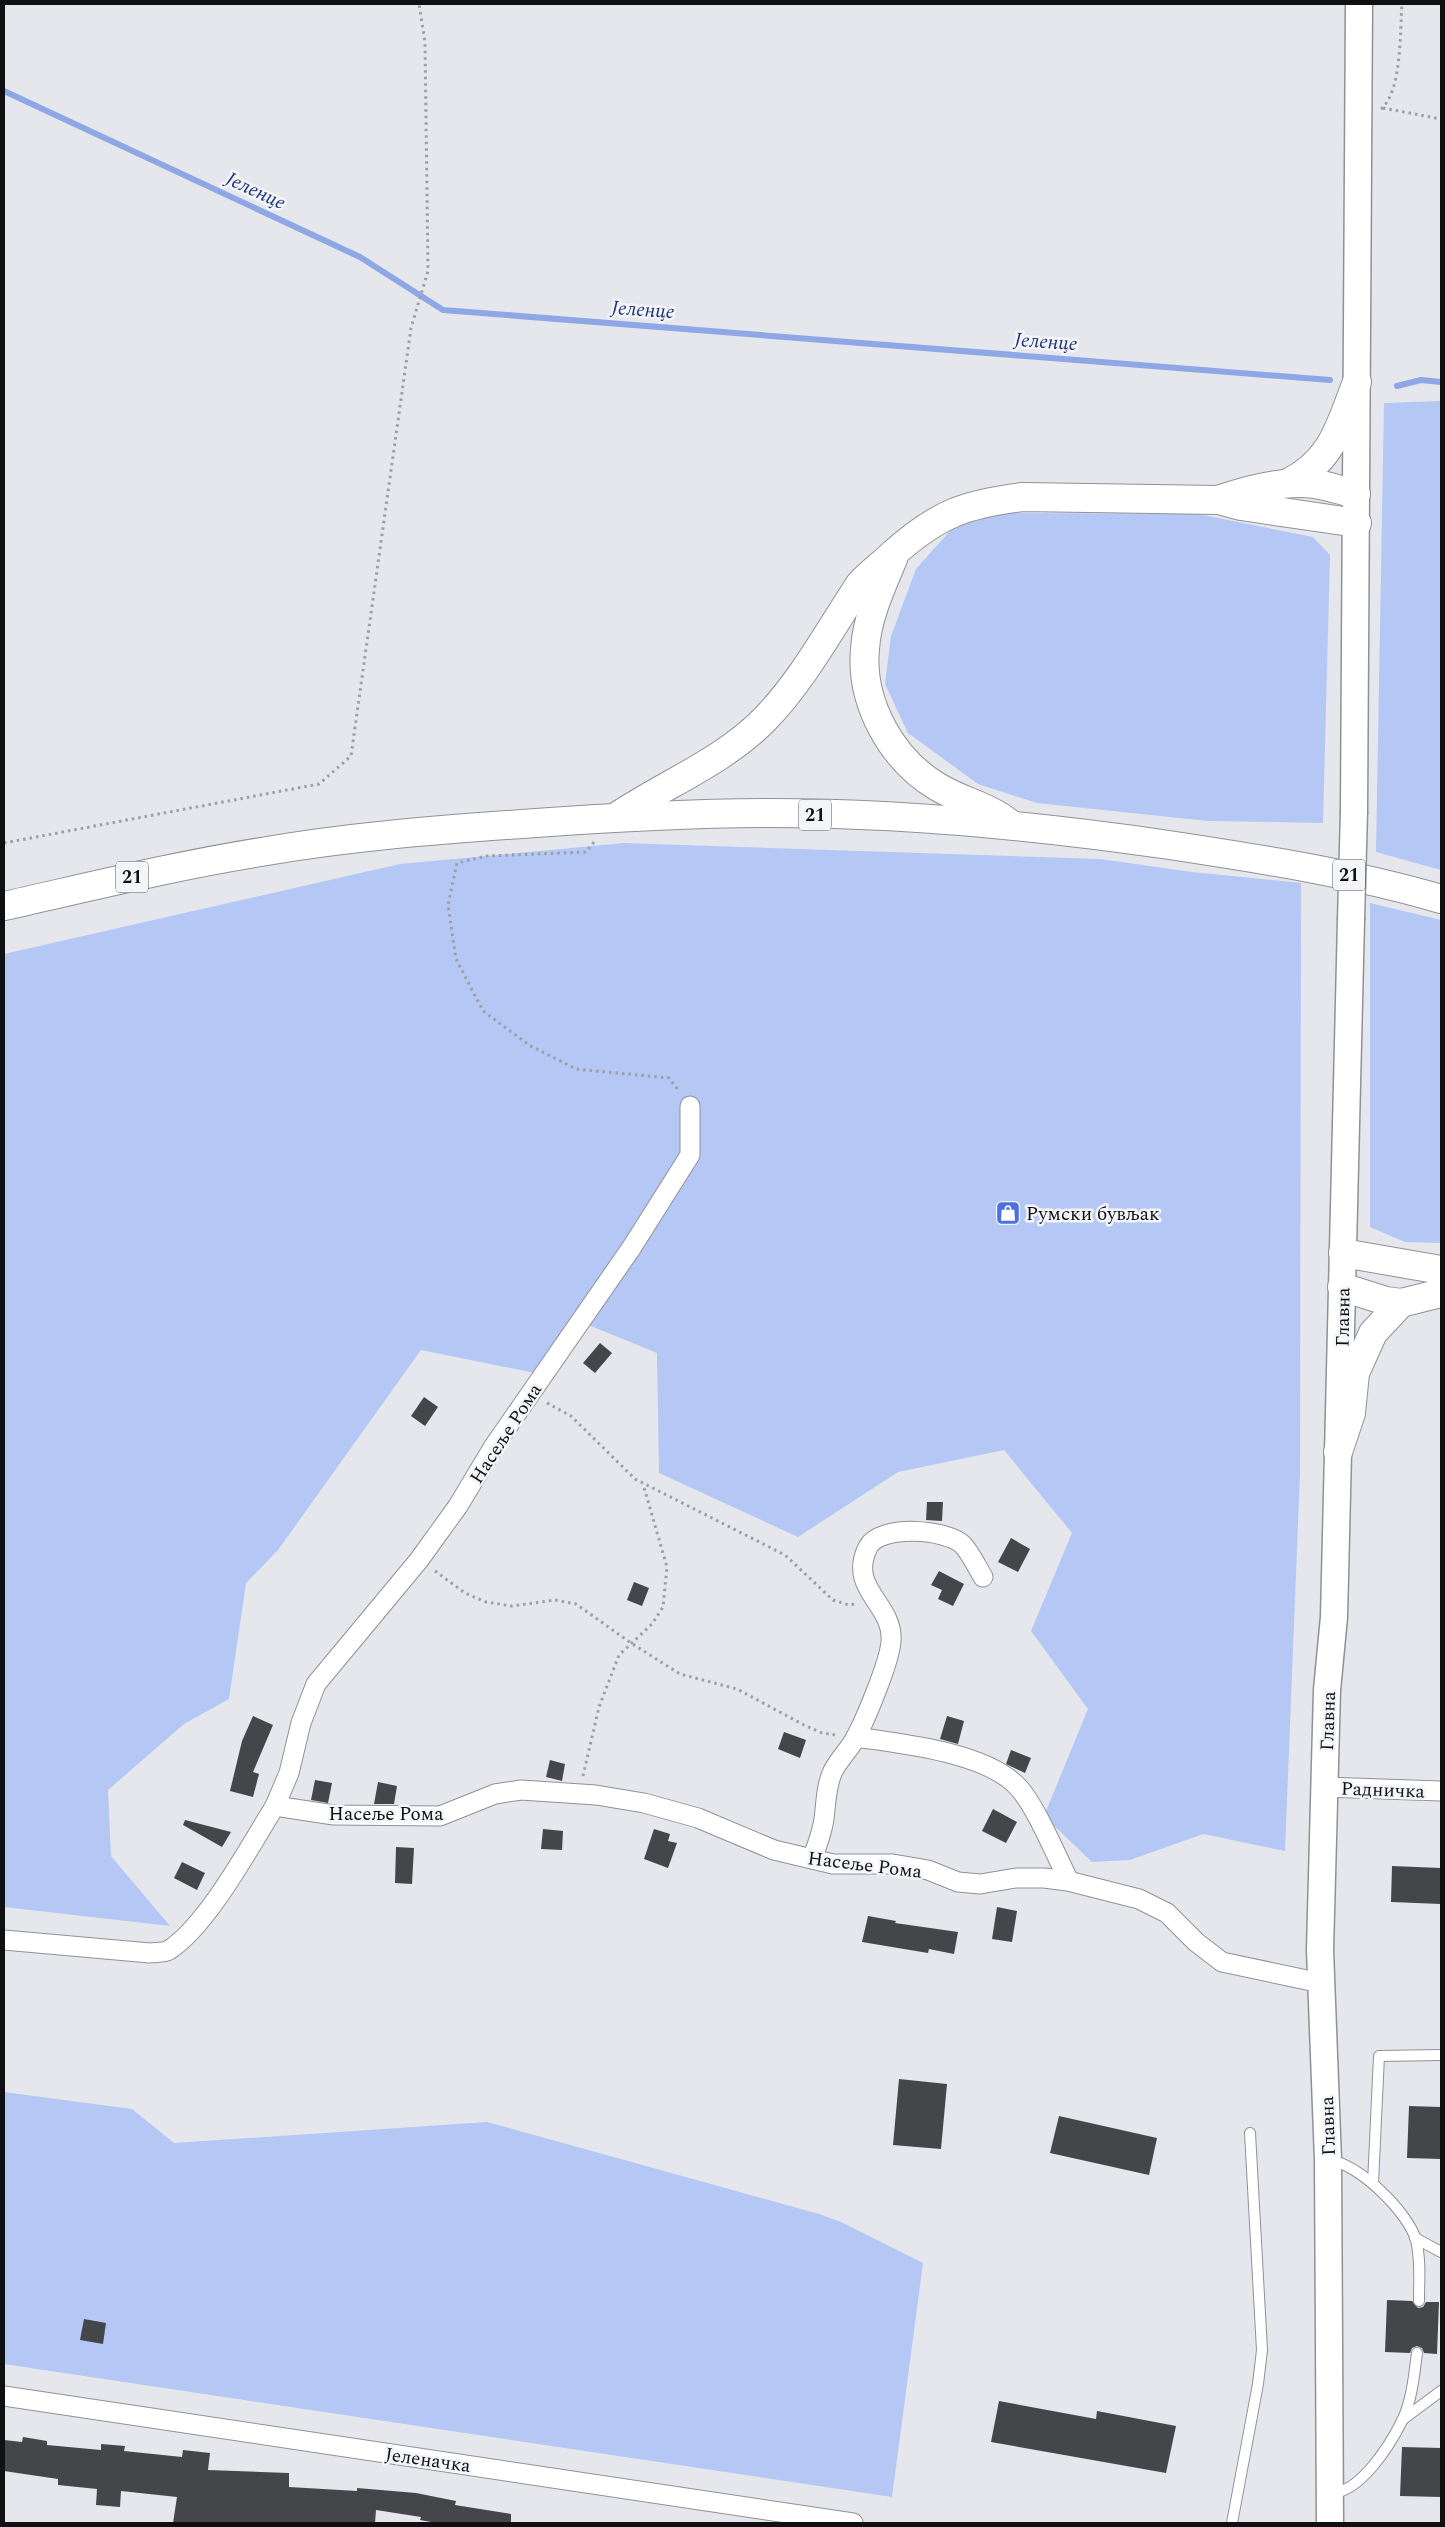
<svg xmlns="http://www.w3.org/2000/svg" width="1445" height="2527" font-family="Spectral,serif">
<rect width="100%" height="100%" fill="#e6e7ec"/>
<g fill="#b4c7f5">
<polygon points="1441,401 1441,870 1376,852 1384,403"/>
<polygon points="1006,513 1198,514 1313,537 1330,555 1323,823 1208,821 1037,803 978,784 908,733 885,684 891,636 916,569 957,523"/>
<polygon points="624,843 1100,859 1192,872 1301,883 1300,1473 1285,1851 1203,1834 1130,1860 1092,1862 1044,1816 1088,1709 1031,1631 1072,1533 1004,1450 898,1472 798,1537 659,1473 657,1353 586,1324 540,1374 421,1350 278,1550 246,1583 229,1699 184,1724 108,1790 111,1856 170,1926 4,1907 4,954 400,864"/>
<polygon points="1370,903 1441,920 1441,1243 1405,1242 1370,1227"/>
<polygon points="4,2092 132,2109 174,2143 487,2122 819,2214 841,2222 923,2263 892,2497 4,2364"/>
</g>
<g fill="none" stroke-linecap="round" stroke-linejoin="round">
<g stroke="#8ea7e5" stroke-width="6">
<polyline points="4,91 360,257 443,310 1330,380"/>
<polyline points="1397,386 1421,380 1441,382"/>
</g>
</g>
<g fill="#45464a">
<polygon points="600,1343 612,1353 595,1373 583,1363"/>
<polygon points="424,1397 438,1407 425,1426 411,1416"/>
<polygon points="927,1502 943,1502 942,1521 926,1520"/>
<polygon points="1011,1538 1030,1549 1018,1572 998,1562"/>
<polygon points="939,1571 964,1584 953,1606 938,1599 942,1590 931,1585"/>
<polygon points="634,1582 649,1588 642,1606 627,1600"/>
<polygon points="253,1716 273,1725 253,1772 259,1774 253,1797 230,1791 242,1741"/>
<polygon points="947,1716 964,1721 958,1744 940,1739"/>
<polygon points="784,1732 806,1740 800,1758 778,1749"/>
<polygon points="1011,1750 1031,1758 1025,1773 1006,1764"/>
<polygon points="550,1760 565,1764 562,1781 546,1777"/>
<polygon points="315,1780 332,1783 328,1803 311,1800"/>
<polygon points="378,1782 397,1786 394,1804 374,1804"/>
<polygon points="993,1809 1017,1822 1006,1843 982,1831"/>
<polygon points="185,1820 231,1832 222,1847 183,1825"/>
<polygon points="543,1829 563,1831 562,1850 541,1849"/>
<polygon points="654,1829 670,1834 668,1841 677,1843 668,1868 644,1859"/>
<polygon points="396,1847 414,1848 412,1884 395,1883"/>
<polygon points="182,1862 205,1873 197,1890 174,1878"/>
<polygon points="1392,1866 1441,1868 1441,1904 1391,1902"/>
<polygon points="997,1907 1017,1911 1012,1942 992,1939"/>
<polygon points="868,1916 896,1921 895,1923 958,1932 954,1954 929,1949 928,1953 862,1942"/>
<polygon points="899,2079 947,2084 941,2149 893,2145"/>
<polygon points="1409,2106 1441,2107 1441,2159 1407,2158"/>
<polygon points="1059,2116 1157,2138 1149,2175 1050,2153"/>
<polygon points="1387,2300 1412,2301 1418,2308 1423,2307 1426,2302 1439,2302 1437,2354 1424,2353 1422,2348 1417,2346 1412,2348 1410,2353 1385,2352"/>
<polygon points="84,2319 106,2323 103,2344 80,2340"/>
<polygon points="999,2401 1096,2419 1097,2411 1176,2426 1166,2473 991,2442"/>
<polygon points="23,2437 47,2441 47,2445 101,2450 101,2444 125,2446 124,2451 182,2457 183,2450 210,2453 208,2470 289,2473 289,2487 357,2491 357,2488 416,2493 456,2501 455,2505 511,2514 511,2523 437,2523 420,2520 421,2517 376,2510 375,2523 173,2523 177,2497 121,2491 120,2507 96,2505 97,2489 58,2485 58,2479 4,2471 4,2440 22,2442"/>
<polygon points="1402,2447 1441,2448 1441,2497 1400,2496"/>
</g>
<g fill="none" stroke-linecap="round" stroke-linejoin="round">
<defs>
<g id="lane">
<path d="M1329,2160c29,3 79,52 87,80 5,20 3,41 3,61"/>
<polyline points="1373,2183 1379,2056 1441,2055"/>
<polyline points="1415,2238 1441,2252"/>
<polyline points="1402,2420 1441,2391"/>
<path d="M1331,2493c29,0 59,-48 71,-72 10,-21 12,-45 15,-68"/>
<polyline points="1232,2523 1258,2384 1262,2350 1250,2133"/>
</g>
<g id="street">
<path d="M856,1737c46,7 130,15 162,50 18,19 38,69 51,94"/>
<polyline points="1324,1787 1441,1791"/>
<polyline points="275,1806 289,1773 301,1723 316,1684 419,1560 458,1506 494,1446 632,1247 690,1155 690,1106"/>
<path d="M812,1859c5,-13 10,-26 12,-40 2,-15 2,-34 9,-48 6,-12 17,-22 23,-34 10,-19 34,-76 35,-96 3,-37 -44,-52 -23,-94 12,-23 79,-18 95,-2 8,9 14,22 20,32"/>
<path d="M4,1940l146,13c6,-1 14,0 19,-3 38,-24 81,-104 106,-144l59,9 106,1 55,-22 26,-4 75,5 48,8 54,15 76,32 59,14h60l35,6 30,12 22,2 36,-6h28l24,3 71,18 28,14 29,29 26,20 99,21"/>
<polyline points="4,2396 853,2523"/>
</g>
<g id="secondary">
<polyline points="1354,811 1359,4"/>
<polyline points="1330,2523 1328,2160 1320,1950 1327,1690 1334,1617 1351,920"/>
</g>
<g id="primary">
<path d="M1288,483c45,-22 52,-58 69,-101"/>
<path d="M1221,499c29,-10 63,-19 94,-15 14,2 28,7 41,10"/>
<path d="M893,559c-12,29 -26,58 -28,90 -5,54 27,111 73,138 23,14 50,19 71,36"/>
<path d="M616,817c49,-33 107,-55 149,-98 38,-39 65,-90 95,-135 11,-12 23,-20 34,-31 44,-39 71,-49 129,-56l196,3 22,6 116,17"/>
<path d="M4,906c85,-19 170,-40 257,-54 86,-15 174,-22 261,-28 82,-6 165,-11 248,-11 133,0 268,13 399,32 92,14 183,28 272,54"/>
<polyline points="1343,1253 1441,1270"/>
<polyline points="1342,1287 1386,1301 1401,1303"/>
<polyline points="1338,1452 1351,1413 1355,1373 1373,1333 1401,1303 1441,1293"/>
</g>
</defs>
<use href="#lane" stroke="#909195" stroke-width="12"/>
<use href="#street" stroke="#909195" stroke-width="21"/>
<use href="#secondary" stroke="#909195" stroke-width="29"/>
<use href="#primary" stroke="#909195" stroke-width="30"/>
<g stroke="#9e9fa3" stroke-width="3" stroke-dasharray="2.5 4" stroke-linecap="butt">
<polyline points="1383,108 1441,119"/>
<path d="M1381,109c21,-17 19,-79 21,-105"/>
<polyline points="594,842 586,852 486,856 457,863 448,905 456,959 483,1011 529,1045 576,1069 669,1078 679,1091"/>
<polyline points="4,843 319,784 351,756 411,328 428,271 425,42 419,4"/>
<polyline points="547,1403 571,1416 635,1479 785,1555 833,1600 849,1605 855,1604"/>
<polyline points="435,1571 465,1593 486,1602 512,1606 555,1600 576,1604 631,1643 680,1674 737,1689 804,1725 822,1733 836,1735"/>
<polyline points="583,1776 599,1707 619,1655 652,1624 663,1607 667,1567 643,1484"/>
</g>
<use href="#lane" stroke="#fff" stroke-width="10"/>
<use href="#street" stroke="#fff" stroke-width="19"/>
<use href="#secondary" stroke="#fff" stroke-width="26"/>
<use href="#primary" stroke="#fff" stroke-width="28"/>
<defs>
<polyline id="secondary-bridge" points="1351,920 1354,811"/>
</defs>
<use href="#secondary-bridge" stroke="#909195" stroke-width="29" stroke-linecap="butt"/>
<use href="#secondary-bridge" stroke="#fff" stroke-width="26"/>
</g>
<defs>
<symbol id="shop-square" viewBox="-11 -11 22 22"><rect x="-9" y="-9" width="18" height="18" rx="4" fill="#4b70e3" stroke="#f3f5f9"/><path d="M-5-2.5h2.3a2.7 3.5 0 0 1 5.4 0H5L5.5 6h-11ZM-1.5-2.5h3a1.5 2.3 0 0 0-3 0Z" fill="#fff"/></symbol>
</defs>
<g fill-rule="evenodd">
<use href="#shop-square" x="994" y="1199" width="28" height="28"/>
</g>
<g text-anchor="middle" stroke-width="5" stroke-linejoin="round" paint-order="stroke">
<g fill="#f3f5f9" stroke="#535557" stroke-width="1">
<rect x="799" y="799.5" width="32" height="31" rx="4"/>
<rect x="1333" y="859.5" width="32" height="31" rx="4"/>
<rect x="116" y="861.5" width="32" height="31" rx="4"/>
</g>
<g font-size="18" font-weight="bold" fill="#0f1011">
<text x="815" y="821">21</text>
<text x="1349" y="881">21</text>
<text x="132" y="883">21</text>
</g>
<g font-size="19" fill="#0f1011" stroke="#f3f5f9" text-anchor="start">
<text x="1026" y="1220">Румски бувљак</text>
</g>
<g font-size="19" fill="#0f1011" stroke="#f3f5f9">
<text transform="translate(1342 1317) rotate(-89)" y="7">Главна</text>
<text transform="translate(505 1433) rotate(-57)" y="7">Насеље Рома</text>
<text transform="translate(1327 1721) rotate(-88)" y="7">Главна</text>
<text transform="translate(1383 1789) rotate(2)" y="7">Радничка</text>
<text x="386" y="1820">Насеље Рома</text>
<text transform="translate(865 1864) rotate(7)" y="7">Насеље Рома</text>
<text transform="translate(1327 2126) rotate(-92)" y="7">Главна</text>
<text transform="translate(428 2459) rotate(8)" y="7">Јеленачка</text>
</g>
<g font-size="20" font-style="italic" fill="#1f347b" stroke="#f3f5f9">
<text transform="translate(256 190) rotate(25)" y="7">Јеленце</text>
<text transform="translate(643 309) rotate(4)" y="7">Јеленце</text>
<text transform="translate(1046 341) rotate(4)" y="7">Јеленце</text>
</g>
</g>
<rect width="1445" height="2527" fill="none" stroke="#0f1011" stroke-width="10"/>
</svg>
